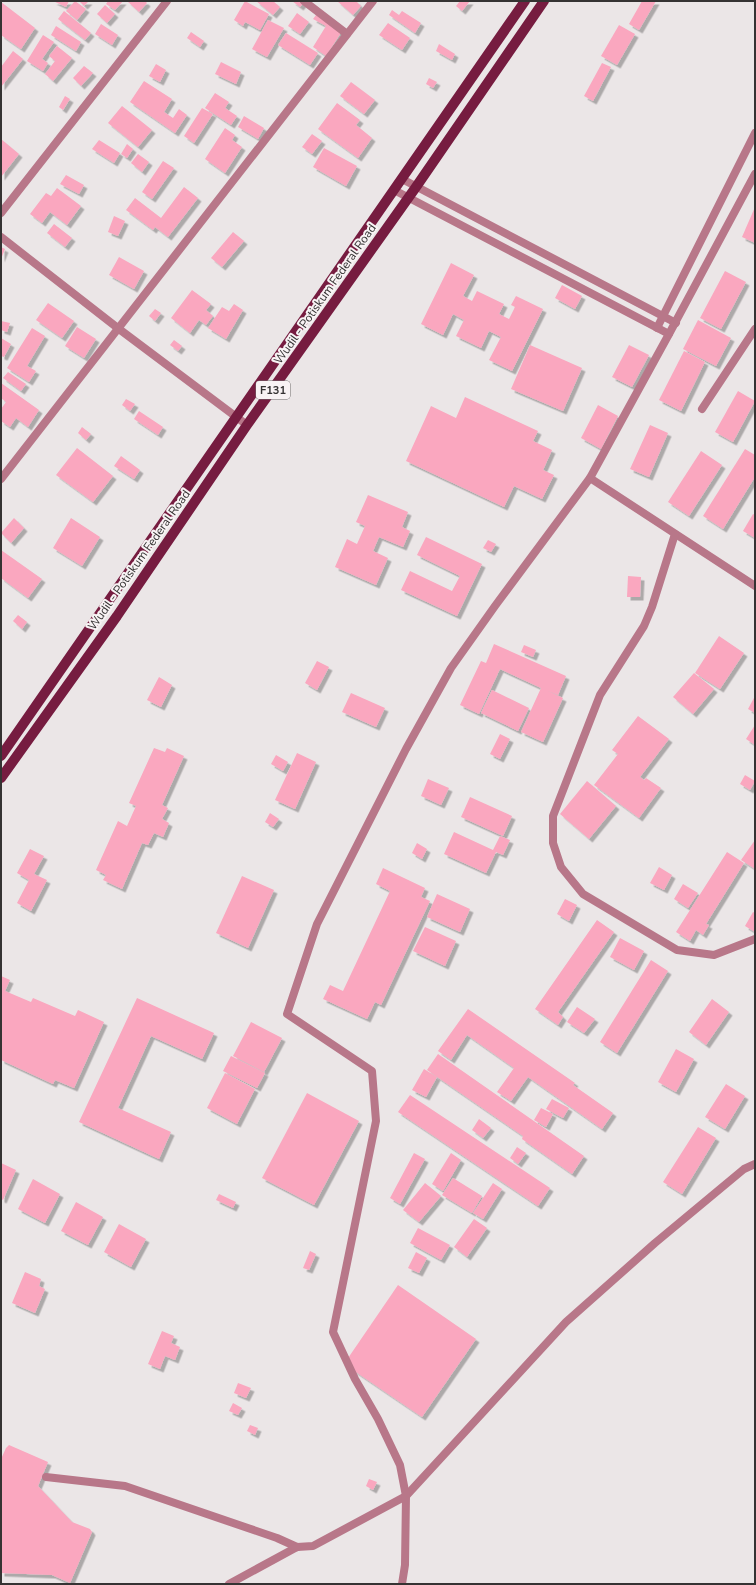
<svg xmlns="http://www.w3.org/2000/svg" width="756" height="1585" font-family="'Nunito Sans',sans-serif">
<defs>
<filter id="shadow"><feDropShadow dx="3.5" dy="3.5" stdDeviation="0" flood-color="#0004"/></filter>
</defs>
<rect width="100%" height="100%" fill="#ebe6e7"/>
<g fill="#faa7bf" filter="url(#shadow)">
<polygon points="53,1 69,1 66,7"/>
<polygon points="75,1 86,9 77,20 66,11"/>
<polygon points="79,1 89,1 84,6"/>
<polygon points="108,1 123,1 115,10 106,4"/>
<polygon points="127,1 145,1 147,3 139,12"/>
<polygon points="245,1 269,14 260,30 245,22 243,26 234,20"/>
<polygon points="256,1 273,1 280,7 273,15"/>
<polygon points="292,1 305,1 300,7"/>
<polygon points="337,1 356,1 361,6 353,15"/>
<polygon points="460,1 470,1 462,11 456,6"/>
<polygon points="642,1 656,1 639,30 629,24"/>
<polygon points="1,2 35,28 21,49 1,35"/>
<polygon points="105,5 115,14 107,23 97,14"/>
<polygon points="392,10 399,15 402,11 421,23 415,33 389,15"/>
<polygon points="64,11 91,33 85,40 58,19"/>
<polygon points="297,13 309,22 300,34 288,26"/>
<polygon points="316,15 342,31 326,56 313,47 326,26 313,19"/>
<polygon points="268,20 284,28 267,57 252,49"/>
<polygon points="388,23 410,38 402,50 379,35"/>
<polygon points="101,24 118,35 112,45 95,34"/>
<polygon points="619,25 635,34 617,65 601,56"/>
<polygon points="56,26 81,42 76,51 51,35"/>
<polygon points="191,32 204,41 200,47 187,38"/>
<polygon points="286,33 318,53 310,65 278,45"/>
<polygon points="43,35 54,42 42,59 48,63 43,71 27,61"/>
<polygon points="439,44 455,54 452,60 436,51"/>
<polygon points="57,46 72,58 53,81 45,74 55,61 49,56"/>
<polygon points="13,51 23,59 1,87 1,67"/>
<polygon points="221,62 241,72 236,84 215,74"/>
<polygon points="602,63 611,67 593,101 584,96"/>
<polygon points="156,64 166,70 160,82 149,76"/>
<polygon points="84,66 93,73 81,86 73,78"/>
<polygon points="429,78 437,82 433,88 426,84"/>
<polygon points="144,81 172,99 164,112 173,118 179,109 187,115 175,133 130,102"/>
<polygon points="351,82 375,100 364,114 340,96"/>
<polygon points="215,93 229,102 225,108 237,116 231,125 205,108"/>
<polygon points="65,96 70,99 63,110 59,107"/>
<polygon points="337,103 360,120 356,125 372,138 358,158 318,129"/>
<polygon points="122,106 152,130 138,147 108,123"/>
<polygon points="202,108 213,114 194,143 184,136"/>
<polygon points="244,116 264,128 258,139 238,127"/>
<polygon points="225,128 235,135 232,140 242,147 225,173 205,159"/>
<polygon points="312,134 322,141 312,154 302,147"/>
<polygon points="1,139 19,154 1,177"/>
<polygon points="99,140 120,153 114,163 92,149"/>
<polygon points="127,144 133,149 127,158 121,154"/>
<polygon points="324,148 357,166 346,186 313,167"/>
<polygon points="138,154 149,162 142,172 131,163"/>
<polygon points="163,161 174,168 152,199 142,192"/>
<polygon points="66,175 84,185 79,194 60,184"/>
<polygon points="184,187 198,198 168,237 155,227 153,230 126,210 135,198 161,218"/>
<polygon points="57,188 81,206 67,225 50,212 42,223 30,214 46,193 51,196"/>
<polygon points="755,207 755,243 742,237"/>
<polygon points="114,216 125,221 118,236 108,232"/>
<polygon points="54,224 72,238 65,247 47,233"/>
<polygon points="233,232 244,241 222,267 211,258"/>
<polygon points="1,247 5,249 1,259"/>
<polygon points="119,257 144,271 134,289 109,275"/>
<polygon points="451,263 474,275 463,296 472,301 477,291 504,304 499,314 509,319 515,307 511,305 516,296 543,309 512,371 489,360 501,337 489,331 481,348 456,336 464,320 453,314 443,335 421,324"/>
<polygon points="725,271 746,282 721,329 700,318"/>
<polygon points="562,285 582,296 575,309 555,298"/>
<polygon points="192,290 211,304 206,310 213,316 206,325 199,320 190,333 171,318"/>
<polygon points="48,303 74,321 62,338 36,320"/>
<polygon points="234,304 243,310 226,339 208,328 222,307 229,311"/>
<polygon points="155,309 161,313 155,321 149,316"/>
<polygon points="698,320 731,338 716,366 683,349"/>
<polygon points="1,321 10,323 7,332 1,330"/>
<polygon points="77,327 96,339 84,358 65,346"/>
<polygon points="32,328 45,336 27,366 36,371 29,382 7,368"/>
<polygon points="1,338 11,344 4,357 1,356"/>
<polygon points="174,340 182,346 178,351 170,345"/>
<polygon points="530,345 582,368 563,411 511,389"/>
<polygon points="629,345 649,355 632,387 612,377"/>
<polygon points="684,351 705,362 681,411 659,400"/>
<polygon points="8,372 26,384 21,391 3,378"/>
<polygon points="1,383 39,410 28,427 16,418 10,427 1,421 1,409 6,402 1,398"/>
<polygon points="738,391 755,401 733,442 715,432"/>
<polygon points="465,397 538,431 533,441 552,450 543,470 554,475 542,499 514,486 504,507 406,461 431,406 456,418"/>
<polygon points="126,399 135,404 130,411 122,405"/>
<polygon points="598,405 618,416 601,449 581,438"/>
<polygon points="139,411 163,427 158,435 134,419"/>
<polygon points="650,425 668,433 649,477 630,469"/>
<polygon points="82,427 91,434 86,440 78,433"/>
<polygon points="77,448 113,476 93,502 56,475"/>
<polygon points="745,449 755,455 755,477 723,529 703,516"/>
<polygon points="701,451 722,465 689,516 668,502"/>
<polygon points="121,456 140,470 134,479 114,466"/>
<polygon points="368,495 408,512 402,527 410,531 403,547 379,537 373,551 388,558 376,585 335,567 347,539 357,544 365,526 356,522"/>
<polygon points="753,514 755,515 755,538 743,531"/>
<polygon points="14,518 24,528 11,543 1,533"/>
<polygon points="71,518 100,537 82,566 53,548"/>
<polygon points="426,537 482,564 457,616 401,590 410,571 452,591 460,576 417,555"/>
<polygon points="488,540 496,544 491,552 483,548"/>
<polygon points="1,550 42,579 28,598 1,578"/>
<polygon points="628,576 641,577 640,597 627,597"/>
<polygon points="18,615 27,622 22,629 13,621"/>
<polygon points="719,636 744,653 720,689 695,673"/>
<polygon points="494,644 566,676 558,695 548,691 563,698 543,742 521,732 541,688 500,669 479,714 460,705 481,661 486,663"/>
<polygon points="524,645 536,650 533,657 521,652"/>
<polygon points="317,661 329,667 317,690 305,683"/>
<polygon points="694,673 714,689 693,714 673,697"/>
<polygon points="159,677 172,685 161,707 147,700"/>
<polygon points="492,690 529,708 518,731 481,713"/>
<polygon points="351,693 385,708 376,727 342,712"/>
<polygon points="755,696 755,713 748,709"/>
<polygon points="638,716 669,739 640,777 644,780 646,778 661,788 639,818 594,785 618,754 612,750"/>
<polygon points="755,725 755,745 746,739"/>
<polygon points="500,734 510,739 500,759 490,754"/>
<polygon points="154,748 165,752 167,748 184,756 162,805 168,808 162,819 169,823 163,837 154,833 148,845 142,843 122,889 103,880 106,875 96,870 118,821 127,826 136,806 129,803"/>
<polygon points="297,753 316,762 295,809 275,800"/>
<polygon points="276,755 288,762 283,771 271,764"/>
<polygon points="745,775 755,781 750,790 740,784"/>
<polygon points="428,779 449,788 441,805 421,796"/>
<polygon points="587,781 616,806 589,839 560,814"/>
<polygon points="470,797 512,816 503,836 461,817"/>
<polygon points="270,813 279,819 273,827 265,822"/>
<polygon points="454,832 493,850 500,836 510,840 503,855 496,852 486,873 444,854"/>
<polygon points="755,840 755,869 741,860"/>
<polygon points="417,843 427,849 422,859 412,853"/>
<polygon points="30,849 44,856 34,874 47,880 31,911 17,903 29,880 17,873"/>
<polygon points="727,852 744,863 706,924 709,925 703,935 696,930 690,941 676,932"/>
<polygon points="659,867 672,875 664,890 650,883"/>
<polygon points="383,868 425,888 421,897 430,901 381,1005 375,1002 367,1019 323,999 330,985 343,991 390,891 376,884"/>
<polygon points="242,876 274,890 248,948 216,933"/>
<polygon points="683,884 698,893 688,908 674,899"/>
<polygon points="437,894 470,909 460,932 427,917"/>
<polygon points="565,899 577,905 569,921 557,914"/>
<polygon points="753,912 755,913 755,932 745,926"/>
<polygon points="597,920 614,932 558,1012 563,1017 558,1025 535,1009"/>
<polygon points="425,927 456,941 445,966 413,951"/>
<polygon points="620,938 644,951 634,970 610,957"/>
<polygon points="651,960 668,971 617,1053 600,1042"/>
<polygon points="1,976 10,980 5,991 31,1002 33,998 75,1016 78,1010 104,1022 74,1088 55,1080 53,1084 1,1060"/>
<polygon points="137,998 214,1033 202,1059 151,1036 118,1108 171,1132 159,1159 79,1122"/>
<polygon points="712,999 729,1012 706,1045 689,1032"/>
<polygon points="577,1007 595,1019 584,1033 567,1022"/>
<polygon points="468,1009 575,1083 573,1085 613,1113 602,1129 528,1077 511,1101 497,1092 514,1068 467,1035 451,1060 438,1051"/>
<polygon points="251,1022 282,1038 264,1072 233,1056"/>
<polygon points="676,1049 694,1059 676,1092 658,1082"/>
<polygon points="438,1054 584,1156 572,1174 522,1139 523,1136 427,1070"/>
<polygon points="231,1056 265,1073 257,1088 223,1071"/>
<polygon points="424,1069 437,1077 426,1097 412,1090"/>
<polygon points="225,1073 255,1089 237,1124 207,1108"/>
<polygon points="726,1084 745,1096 725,1129 705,1117"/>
<polygon points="307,1093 359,1121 314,1205 262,1178"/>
<polygon points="410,1095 550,1188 538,1206 398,1112"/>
<polygon points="552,1099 569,1108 563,1118 546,1109"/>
<polygon points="541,1108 553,1114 546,1127 534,1120"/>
<polygon points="479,1119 491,1128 483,1138 472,1130"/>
<polygon points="698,1127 716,1138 682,1194 663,1182"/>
<polygon points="517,1147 526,1153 518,1164 510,1158"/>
<polygon points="414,1153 425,1159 400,1204 390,1198"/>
<polygon points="451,1153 461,1160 443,1191 432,1184"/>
<polygon points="1,1163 16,1170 3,1200 1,1199"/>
<polygon points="453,1178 482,1196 472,1213 442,1195"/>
<polygon points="33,1179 60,1194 45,1223 18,1209"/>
<polygon points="425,1183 441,1196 419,1222 403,1210"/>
<polygon points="493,1183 502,1189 483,1219 473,1213"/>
<polygon points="219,1194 236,1202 233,1208 216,1200"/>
<polygon points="76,1202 103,1217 88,1245 61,1231"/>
<polygon points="474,1219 487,1228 467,1257 454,1247"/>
<polygon points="119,1224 146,1239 131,1267 104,1252"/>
<polygon points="418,1228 450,1245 441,1260 410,1243"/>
<polygon points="310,1251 316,1254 309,1270 303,1268"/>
<polygon points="416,1252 427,1258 419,1273 408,1268"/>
<polygon points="25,1272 41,1279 39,1286 45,1289 35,1313 12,1303"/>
<polygon points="398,1285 476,1339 422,1417 344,1364"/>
<polygon points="162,1331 174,1336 171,1343 180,1347 175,1360 165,1356 160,1369 148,1364"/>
<polygon points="238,1383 251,1388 246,1398 234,1393"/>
<polygon points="233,1403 242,1408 238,1415 229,1411"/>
<polygon points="250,1425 258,1428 255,1435 247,1431"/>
<polygon points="9,1445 48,1462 38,1486 72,1522 90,1529 92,1532 70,1583 52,1575 1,1573 1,1459 6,1448"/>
<polygon points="369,1479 377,1482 373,1490 366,1486"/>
</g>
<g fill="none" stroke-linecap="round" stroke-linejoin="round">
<g stroke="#b87789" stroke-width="8">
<polyline points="304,1 347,34"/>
<polyline points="402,179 676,323"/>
<polyline points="394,190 669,334"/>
<polyline points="1,213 167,1"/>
<polyline points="1,237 119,329 247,425"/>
<polyline points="657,328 755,133"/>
<polyline points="702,409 755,329"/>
<polyline points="590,478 755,586"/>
<polyline points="1,479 373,1"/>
<polyline points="675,534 652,607 644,626 600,695 553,816 553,843 561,867 583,894 677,950 714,955 755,939"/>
<polyline points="46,1477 125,1486 277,1538 297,1547"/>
<polyline points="229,1584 297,1547 313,1546 406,1496 566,1322 655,1243 744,1169 755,1164"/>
<polyline points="402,1584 405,1565 406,1496 400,1465 378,1419 355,1379 333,1332 376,1121 372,1071 287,1014 317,924 406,749 451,668 495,606 590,478 669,334 755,174"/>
</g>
<g stroke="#761c40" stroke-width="10">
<polyline points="1,756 525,1"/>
<polyline points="1,778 117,616 247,425 416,187 544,1"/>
</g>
</g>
<g text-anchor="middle" stroke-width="4" stroke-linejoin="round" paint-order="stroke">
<rect fill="#f8f3f4" stroke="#706d6d" stroke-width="1" x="256" y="381" width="34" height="18" rx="3"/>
<g font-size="11" font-weight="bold" fill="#353333">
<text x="273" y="394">F131</text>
</g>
<g font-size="12" fill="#353333" stroke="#f8f3f4">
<text transform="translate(325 294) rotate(-55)" y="4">Wudil - Potiskum Federal Road</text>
<text transform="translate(139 560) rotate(-55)" y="4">Wudil - Potiskum Federal Road</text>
</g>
</g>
<rect width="756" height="1585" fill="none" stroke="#353333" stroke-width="4"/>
</svg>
